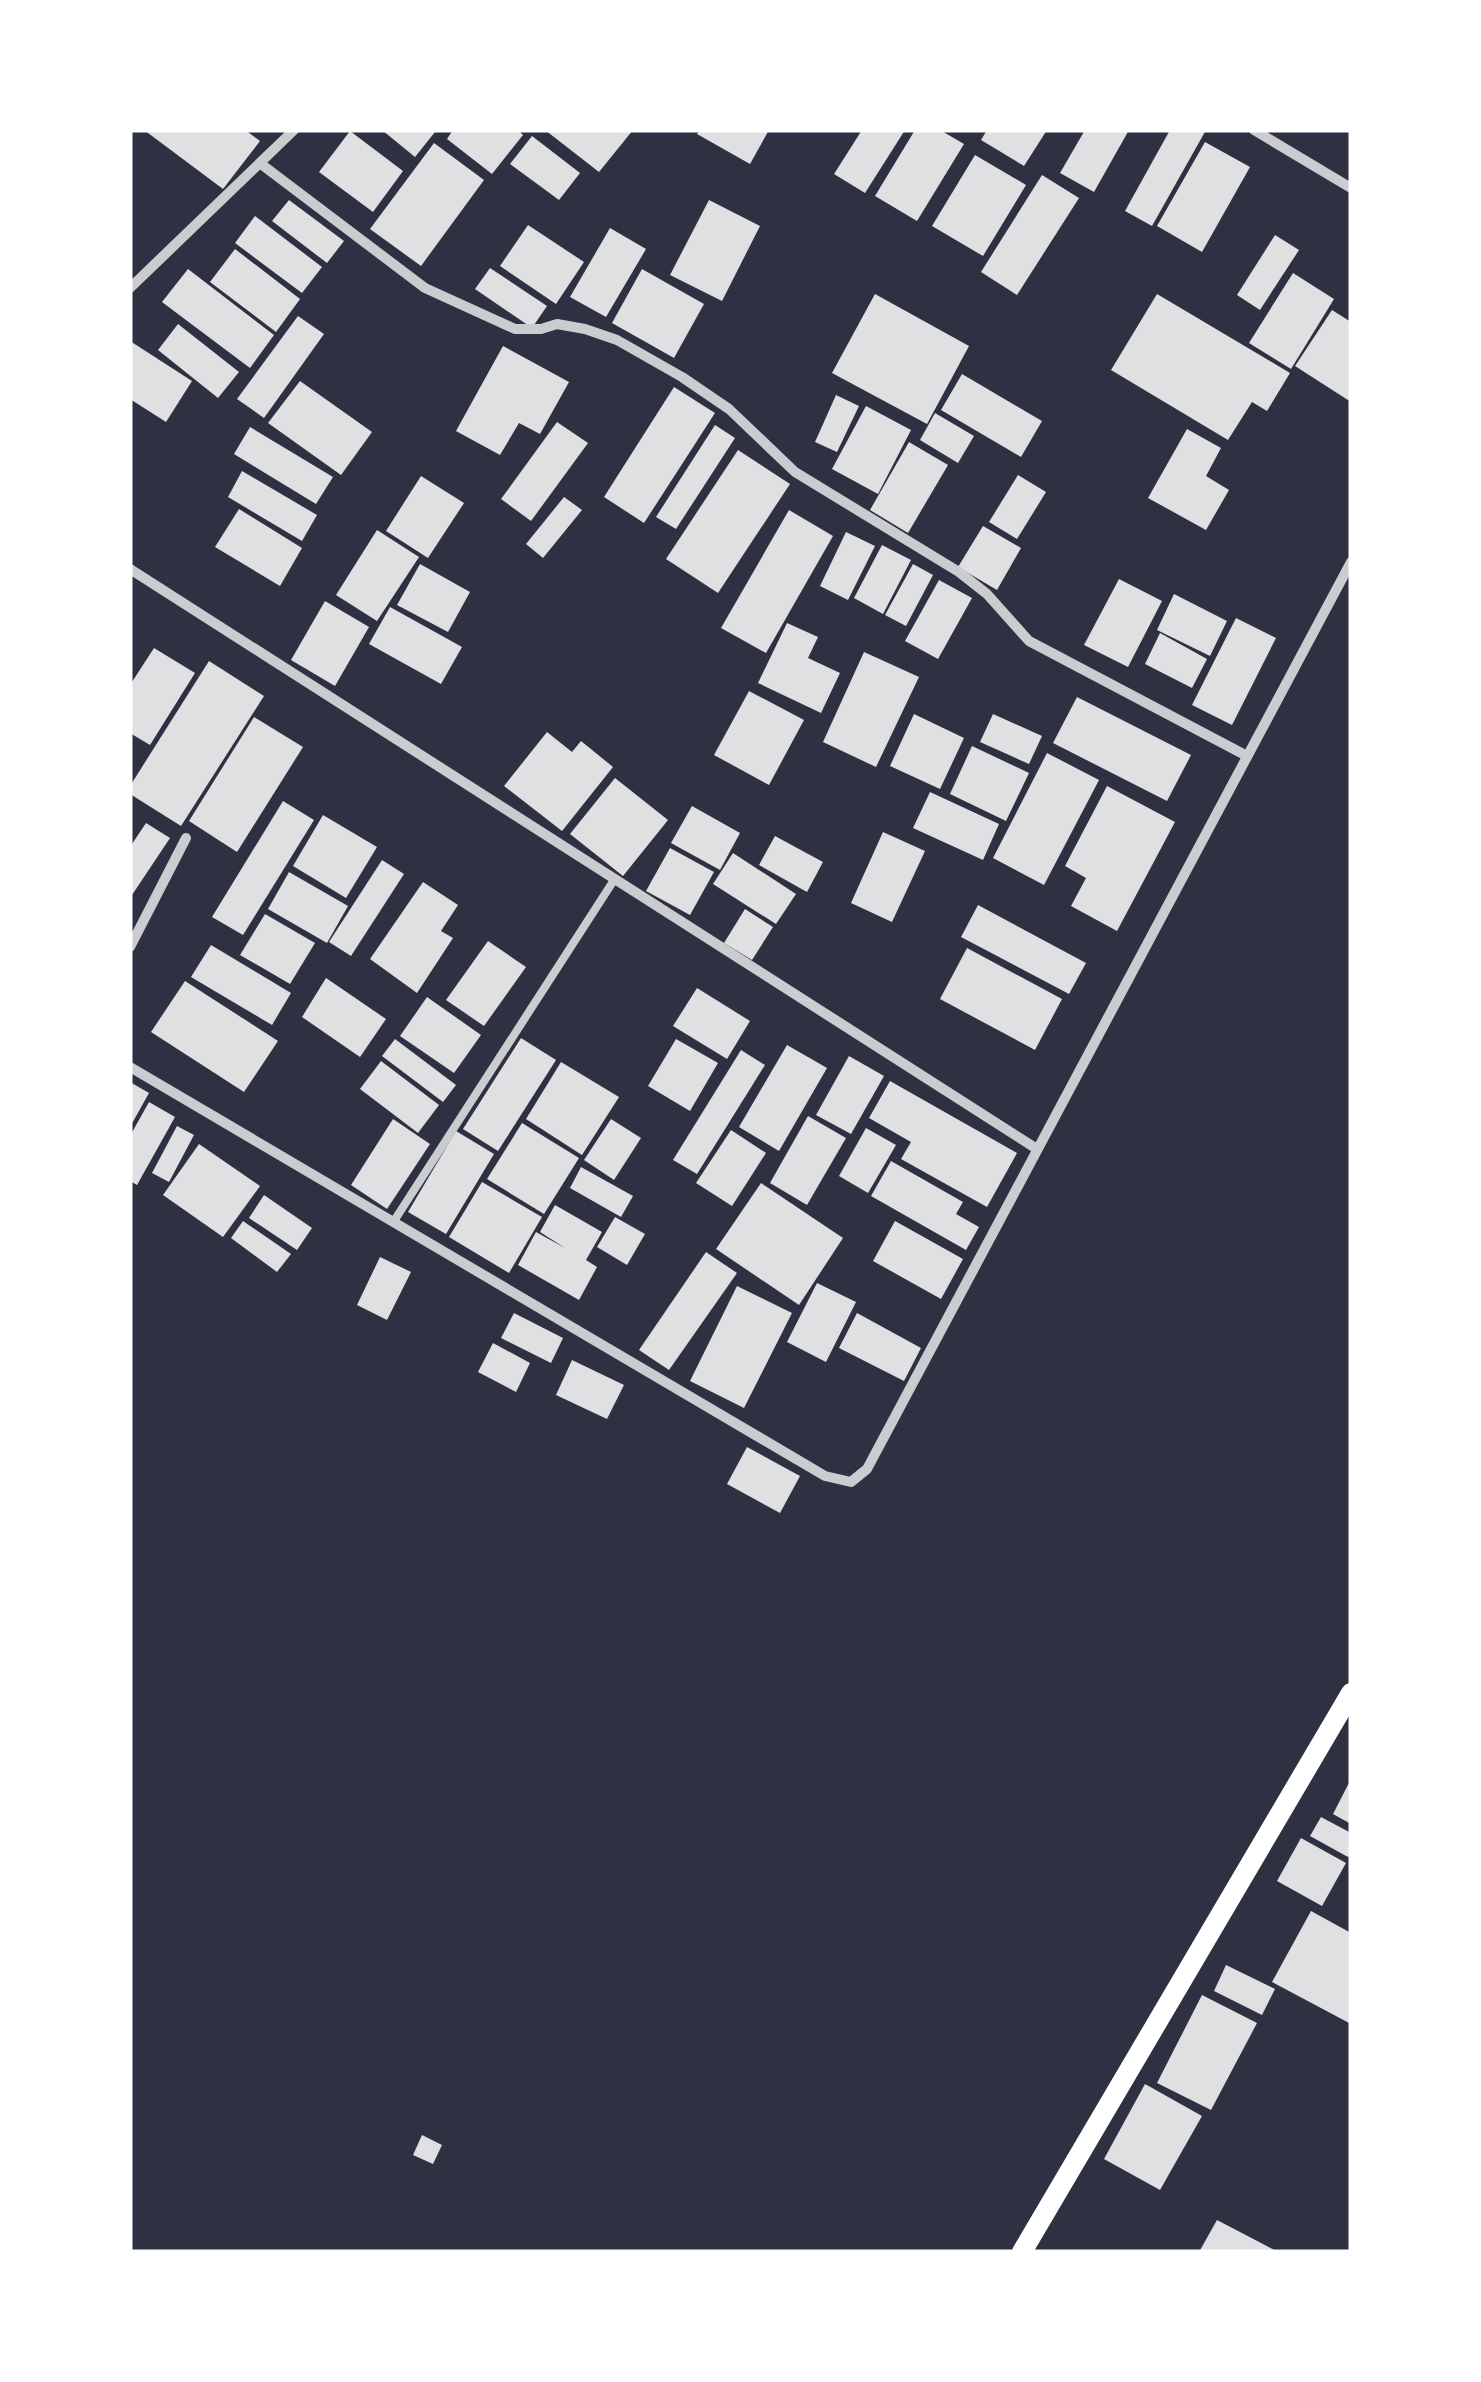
<svg xmlns="http://www.w3.org/2000/svg" width="1481" height="2382" font-family="Lora,serif">
<rect width="100%" height="100%" fill="#2d3142"/>
<g fill="#e0e0e3">
<polygon points="144,130 245,130 260,141 223,189"/>
<polygon points="382,130 432,130 435,132 415,157"/>
<polygon points="453,130 518,130 523,135 492,174 447,139"/>
<polygon points="545,130 633,130 599,172"/>
<polygon points="700,130 769,130 750,164 697,134"/>
<polygon points="862,130 905,130 865,193 834,174"/>
<polygon points="915,130 940,130 964,144 917,221 875,196"/>
<polygon points="987,130 1047,130 1024,166 981,140"/>
<polygon points="1085,130 1129,130 1094,192 1060,173"/>
<polygon points="1170,130 1206,130 1152,226 1125,211"/>
<polygon points="350,131 403,171 373,212 319,172"/>
<polygon points="532,136 580,173 559,200 510,164"/>
<polygon points="1205,142 1250,167 1202,252 1157,226"/>
<polygon points="434,143 484,180 421,266 370,229"/>
<polygon points="975,155 1026,185 983,256 932,226"/>
<polygon points="1042,175 1079,198 1017,295 981,272"/>
<polygon points="289,200 344,241 327,263 272,221"/>
<polygon points="709,200 760,226 722,301 670,275"/>
<polygon points="255,216 322,267 302,293 235,243"/>
<polygon points="528,225 584,262 556,304 500,266"/>
<polygon points="610,228 646,249 606,317 570,297"/>
<polygon points="1275,235 1299,250 1260,310 1237,295"/>
<polygon points="235,249 300,299 276,332 210,282"/>
<polygon points="490,268 547,306 532,328 475,289"/>
<polygon points="188,269 274,335 250,368 162,302"/>
<polygon points="642,269 704,304 674,358 612,323"/>
<polygon points="1293,273 1334,299 1291,369 1249,343"/>
<polygon points="875,294 969,346 927,424 832,373"/>
<polygon points="1157,294 1290,373 1267,411 1252,402 1228,440 1111,370"/>
<polygon points="1332,310 1351,322 1351,402 1295,366"/>
<polygon points="298,316 324,334 264,418 237,399"/>
<polygon points="178,324 239,372 218,398 158,350"/>
<polygon points="130,341 192,381 166,422 130,399"/>
<polygon points="503,346 569,382 540,434 519,423 500,455 456,431"/>
<polygon points="962,374 1042,421 1021,457 941,410"/>
<polygon points="300,381 372,432 341,475 268,423"/>
<polygon points="674,387 715,413 644,523 604,497"/>
<polygon points="836,395 859,406 837,452 815,442"/>
<polygon points="866,406 911,430 878,494 832,469"/>
<polygon points="935,413 974,436 958,463 920,440"/>
<polygon points="557,422 588,443 531,521 501,499"/>
<polygon points="715,425 735,438 676,529 656,517"/>
<polygon points="250,427 333,477 316,504 234,454"/>
<polygon points="1187,429 1221,448 1206,476 1229,490 1206,530 1148,498"/>
<polygon points="909,442 948,465 908,533 870,510"/>
<polygon points="738,450 790,484 718,593 666,559"/>
<polygon points="242,471 317,515 302,541 228,497"/>
<polygon points="1018,475 1046,492 1017,539 989,522"/>
<polygon points="421,476 464,503 428,558 386,531"/>
<polygon points="564,497 582,510 543,558 526,544"/>
<polygon points="239,509 302,548 280,586 215,547"/>
<polygon points="789,510 833,536 766,653 721,628"/>
<polygon points="983,526 1021,548 997,590 958,567"/>
<polygon points="377,530 419,557 377,621 336,595"/>
<polygon points="846,532 875,546 848,600 820,586"/>
<polygon points="882,545 911,560 883,614 854,598"/>
<polygon points="420,564 470,592 448,632 397,605"/>
<polygon points="913,564 933,575 906,626 885,615"/>
<polygon points="1119,579 1162,601 1128,667 1084,645"/>
<polygon points="939,580 972,598 938,659 905,641"/>
<polygon points="1174,594 1227,621 1210,656 1157,630"/>
<polygon points="325,601 369,627 335,686 291,660"/>
<polygon points="390,607 462,647 441,684 369,644"/>
<polygon points="1236,618 1276,638 1232,725 1192,705"/>
<polygon points="787,623 818,637 808,658 840,673 821,713 758,683"/>
<polygon points="1160,633 1207,659 1192,688 1145,664"/>
<polygon points="154,648 195,673 150,745 130,733 130,685"/>
<polygon points="864,652 919,677 876,767 823,742"/>
<polygon points="209,661 264,696 181,826 130,794 130,786"/>
<polygon points="749,691 804,720 769,785 714,755"/>
<polygon points="1077,697 1191,755 1167,801 1053,743"/>
<polygon points="914,714 964,738 940,789 890,766"/>
<polygon points="993,714 1042,736 1029,764 980,742"/>
<polygon points="254,717 303,747 237,852 189,821"/>
<polygon points="547,732 572,752 581,741 613,767 562,831 504,786"/>
<polygon points="972,746 1029,773 1006,821 950,794"/>
<polygon points="1047,753 1099,780 1044,885 993,858"/>
<polygon points="615,778 668,820 623,876 570,834"/>
<polygon points="1107,786 1175,822 1117,931 1071,906 1086,878 1065,866"/>
<polygon points="930,792 999,824 983,860 913,828"/>
<polygon points="283,801 314,820 243,935 212,917"/>
<polygon points="692,806 740,833 720,870 671,843"/>
<polygon points="323,815 377,847 346,898 293,866"/>
<polygon points="146,823 170,838 130,898 130,847"/>
<polygon points="883,832 925,851 892,922 851,903"/>
<polygon points="775,836 823,862 807,892 759,865"/>
<polygon points="670,848 714,872 690,915 646,891"/>
<polygon points="733,853 796,894 776,924 713,884"/>
<polygon points="382,860 404,874 351,956 329,942"/>
<polygon points="289,872 348,906 327,943 268,909"/>
<polygon points="423,882 458,905 441,931 453,938 417,993 370,959"/>
<polygon points="978,905 1086,963 1069,994 961,937"/>
<polygon points="745,909 773,927 752,960 724,943"/>
<polygon points="265,914 315,943 290,984 240,955"/>
<polygon points="488,941 526,967 484,1026 446,1000"/>
<polygon points="211,945 291,993 272,1025 191,977"/>
<polygon points="967,948 1062,999 1035,1050 940,999"/>
<polygon points="326,978 386,1019 360,1057 302,1017"/>
<polygon points="185,981 278,1041 244,1092 151,1032"/>
<polygon points="697,988 750,1021 727,1059 673,1026"/>
<polygon points="427,997 481,1035 454,1073 400,1036"/>
<polygon points="521,1038 556,1060 498,1151 463,1129"/>
<polygon points="395,1039 456,1085 443,1102 382,1056"/>
<polygon points="676,1039 718,1063 690,1111 648,1086"/>
<polygon points="787,1045 827,1068 779,1151 739,1127"/>
<polygon points="741,1050 765,1065 697,1174 673,1160"/>
<polygon points="849,1056 884,1076 851,1134 816,1115"/>
<polygon points="381,1061 439,1105 418,1133 360,1089"/>
<polygon points="561,1062 619,1097 582,1155 526,1119"/>
<polygon points="890,1081 1017,1153 987,1207 901,1159 911,1142 869,1118"/>
<polygon points="130,1082 149,1093 130,1127"/>
<polygon points="149,1102 175,1117 137,1185 130,1181 130,1136"/>
<polygon points="808,1116 846,1138 807,1205 770,1183"/>
<polygon points="393,1119 430,1144 387,1209 351,1185"/>
<polygon points="611,1119 641,1138 614,1180 584,1160"/>
<polygon points="522,1123 579,1158 544,1214 487,1179"/>
<polygon points="177,1126 194,1135 169,1182 152,1173"/>
<polygon points="866,1128 896,1145 868,1193 839,1176"/>
<polygon points="731,1130 766,1153 732,1206 696,1183"/>
<polygon points="456,1131 494,1154 446,1234 408,1212"/>
<polygon points="199,1144 260,1186 223,1237 163,1195"/>
<polygon points="891,1161 963,1202 956,1214 979,1227 966,1250 871,1196"/>
<polygon points="581,1167 633,1196 621,1217 570,1188"/>
<polygon points="482,1182 542,1217 509,1273 449,1237"/>
<polygon points="761,1183 843,1238 799,1305 716,1249"/>
<polygon points="264,1195 312,1228 297,1250 249,1218"/>
<polygon points="555,1205 602,1232 586,1260 597,1267 579,1300 518,1265 536,1232 565,1248 540,1232"/>
<polygon points="615,1217 645,1234 627,1265 597,1247"/>
<polygon points="243,1221 291,1254 277,1272 231,1238"/>
<polygon points="895,1221 963,1259 941,1299 873,1261"/>
<polygon points="706,1252 737,1273 669,1370 639,1350"/>
<polygon points="380,1257 411,1272 387,1320 357,1305"/>
<polygon points="817,1283 856,1302 826,1362 787,1342"/>
<polygon points="737,1286 792,1313 744,1408 690,1381"/>
<polygon points="514,1313 563,1338 551,1363 501,1338"/>
<polygon points="857,1313 921,1348 904,1381 839,1348"/>
<polygon points="493,1343 530,1363 516,1392 478,1372"/>
<polygon points="572,1360 624,1385 607,1419 556,1395"/>
<polygon points="747,1447 800,1476 780,1513 727,1484"/>
<polygon points="1351,1779 1351,1824 1333,1814"/>
<polygon points="1321,1817 1351,1833 1351,1851 1348,1857 1310,1836"/>
<polygon points="1301,1838 1346,1863 1322,1906 1277,1881"/>
<polygon points="1311,1911 1351,1933 1351,2024 1272,1982"/>
<polygon points="1226,1965 1275,1989 1262,2015 1214,1991"/>
<polygon points="1202,1995 1257,2023 1211,2110 1157,2083"/>
<polygon points="1145,2084 1202,2116 1160,2190 1104,2159"/>
<polygon points="422,2135 442,2145 433,2164 413,2155"/>
<polygon points="1217,2220 1278,2252 1199,2252"/>
</g>
<g fill="none" stroke-linecap="round" stroke-linejoin="round">
<polyline stroke="#caccd0" stroke-width="8" points="394,1221 614,880"/>
<g stroke="#caccd0" stroke-width="10">
<polyline points="1254,130 1351,188"/>
<polyline points="261,164 425,288 515,329 541,329 557,324 585,329 617,340 682,377 729,409 795,472 959,572 987,594 1029,641 1247,756"/>
<polyline points="130,288 294,130"/>
<polyline points="130,569 1037,1149"/>
<polyline points="130,947 186,838"/>
<polyline points="130,1067 825,1476 851,1482 867,1469 1351,562"/>
</g>
<polyline stroke="#fff" stroke-width="20" points="1022,2252 1351,1693"/>
</g>
<rect width="1481" height="2382" fill="none" stroke="#ffffff" stroke-width="265"/>
</svg>
